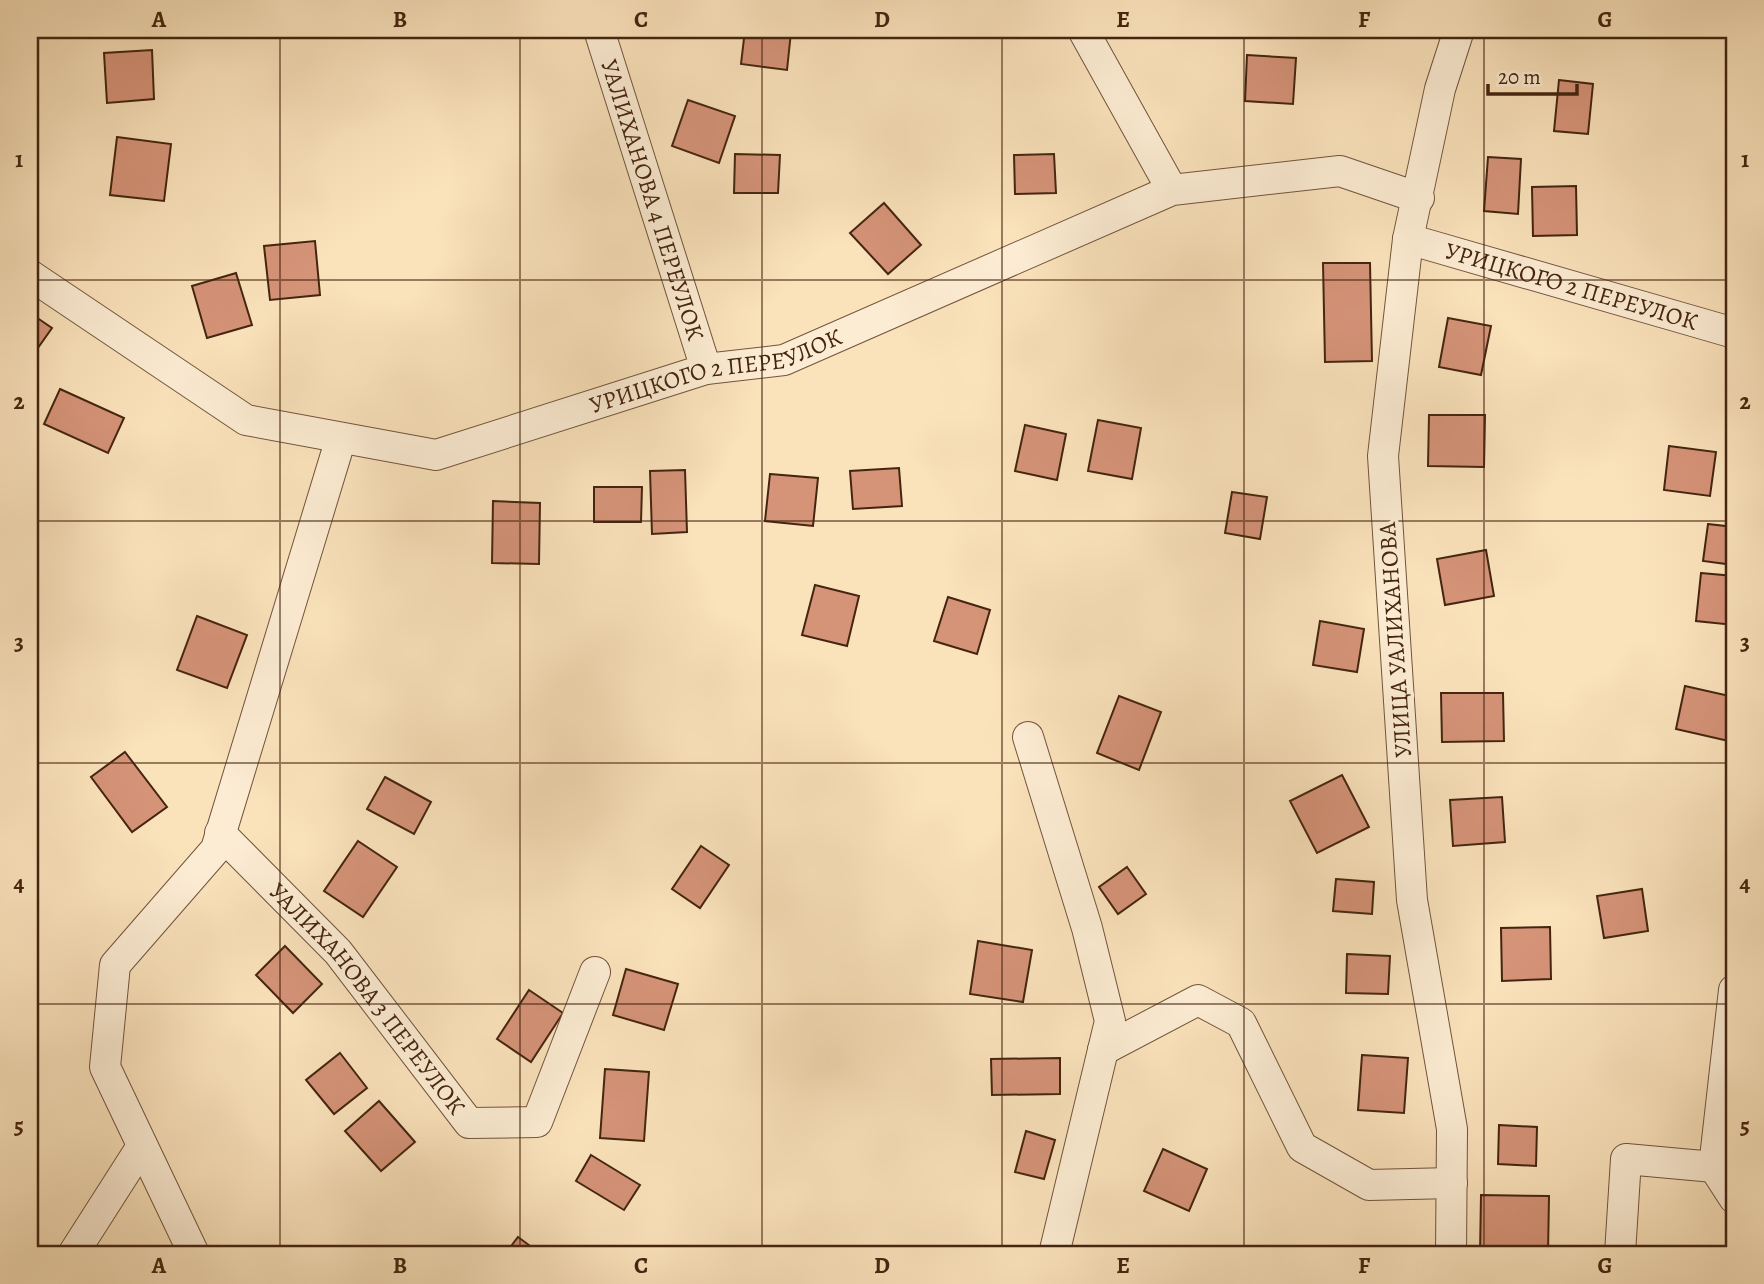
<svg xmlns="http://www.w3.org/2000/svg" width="1764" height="1284" font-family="Alegreya,serif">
<rect width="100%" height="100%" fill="#fae2bb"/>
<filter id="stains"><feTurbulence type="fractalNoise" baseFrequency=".00286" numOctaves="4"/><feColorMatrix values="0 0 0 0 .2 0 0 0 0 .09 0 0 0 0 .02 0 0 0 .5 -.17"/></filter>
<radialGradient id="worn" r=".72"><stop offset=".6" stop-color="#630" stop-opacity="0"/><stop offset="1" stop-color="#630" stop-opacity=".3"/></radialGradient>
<g fill="#d59378" stroke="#452510" stroke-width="2">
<polygon points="745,30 791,32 787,70 741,64"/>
<polygon points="152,50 154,99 107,103 104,53"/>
<polygon points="1247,55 1296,58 1293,104 1245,101"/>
<polygon points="1559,80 1593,84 1588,134 1554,131"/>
<polygon points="688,100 735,116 719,163 672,146"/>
<polygon points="117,137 171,144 164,201 110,195"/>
<polygon points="735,154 780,155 778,193 734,193"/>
<polygon points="1054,154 1056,193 1015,194 1014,155"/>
<polygon points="1488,157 1521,159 1518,214 1484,211"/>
<polygon points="1576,186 1577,235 1533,236 1532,187"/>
<polygon points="884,203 921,245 888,274 850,233"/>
<polygon points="315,241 320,295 270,300 264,246"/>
<polygon points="1323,263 1370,263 1372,361 1325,362"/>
<polygon points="236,273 252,325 207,338 192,286"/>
<polygon points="30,313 52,328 30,359"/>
<polygon points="1448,318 1491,326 1481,375 1439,367"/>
<polygon points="60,389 124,418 108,453 44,424"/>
<polygon points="1429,415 1485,415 1484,467 1428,466"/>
<polygon points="1098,420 1141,428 1132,479 1088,471"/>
<polygon points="1025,425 1066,434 1057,480 1015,471"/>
<polygon points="1669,446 1716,452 1710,496 1664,490"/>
<polygon points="899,468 902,506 853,509 850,471"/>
<polygon points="685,470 687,532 652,534 650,471"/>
<polygon points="770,474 818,478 813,526 765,521"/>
<polygon points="594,487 642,487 641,522 594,522"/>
<polygon points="1232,492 1267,497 1260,539 1225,533"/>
<polygon points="493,501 540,503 539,564 492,563"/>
<polygon points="1708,524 1734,527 1734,565 1703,561"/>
<polygon points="1486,550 1494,596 1445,605 1437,559"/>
<polygon points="1701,573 1734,576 1734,625 1696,621"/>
<polygon points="815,585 859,596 847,646 802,635"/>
<polygon points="948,597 990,610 977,654 934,641"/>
<polygon points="197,616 247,635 227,688 177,670"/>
<polygon points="1320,621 1364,629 1357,672 1313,665"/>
<polygon points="1685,686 1734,697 1733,742 1676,729"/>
<polygon points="1441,693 1503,693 1504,741 1442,742"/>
<polygon points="1119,696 1161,712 1139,770 1097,753"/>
<polygon points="125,752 167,807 132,832 91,777"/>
<polygon points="1342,775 1369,827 1317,853 1290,801"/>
<polygon points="385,777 431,802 414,834 367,809"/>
<polygon points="1502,797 1505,842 1453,846 1450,800"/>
<polygon points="358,841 397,867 363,917 324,891"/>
<polygon points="701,846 729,865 700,908 672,889"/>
<polygon points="1127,867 1146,894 1118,914 1099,887"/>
<polygon points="1336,879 1374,882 1372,914 1333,911"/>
<polygon points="1642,889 1648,931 1604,938 1597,896"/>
<polygon points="1550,927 1551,979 1502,981 1501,928"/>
<polygon points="978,941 1032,950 1023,1002 970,994"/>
<polygon points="285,946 322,984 293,1013 256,975"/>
<polygon points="1347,954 1390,956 1388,994 1346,993"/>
<polygon points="626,969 678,984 664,1030 613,1015"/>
<polygon points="529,990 563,1013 531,1062 497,1039"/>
<polygon points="340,1053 367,1088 334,1114 306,1080"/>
<polygon points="1362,1055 1408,1058 1404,1113 1358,1110"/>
<polygon points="1060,1058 1060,1094 992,1095 991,1059"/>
<polygon points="605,1069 649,1072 644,1141 600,1138"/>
<polygon points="379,1101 415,1142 381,1171 345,1131"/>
<polygon points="1499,1125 1537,1127 1536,1166 1498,1164"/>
<polygon points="1026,1131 1055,1140 1044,1179 1015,1172"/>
<polygon points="1163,1149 1207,1169 1189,1211 1144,1191"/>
<polygon points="591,1155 640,1185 624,1210 576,1181"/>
<polygon points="1481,1195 1549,1196 1548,1254 1480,1254"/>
<polygon points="518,1237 541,1254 505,1254"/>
</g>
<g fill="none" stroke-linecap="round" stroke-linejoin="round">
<defs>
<g id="minor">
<path id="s1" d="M599,30l107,339"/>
<polyline points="1083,30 1172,190"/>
<path id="s2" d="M1408,239l326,94"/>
<path id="s3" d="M30,275l216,145 190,35 270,-86 78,-9 388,-170 168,-19 79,27"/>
<polyline points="1028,737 1087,928 1110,1021 1054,1254"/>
<path id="s4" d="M220,833l118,119 131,171 68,-1 58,-150"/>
<polyline points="1734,990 1714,1167 1734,1198"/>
<polyline points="1103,1050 1198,1000 1241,1023 1302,1147 1369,1185 1452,1183"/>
<polyline points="73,1254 142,1146"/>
<polyline points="194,1254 105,1067 115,965 216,849 341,438"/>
<polyline points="1451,1254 1452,1129 1412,900 1383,456 1408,239 1440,89 1459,30"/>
<polyline points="1620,1254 1626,1159 1714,1167"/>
</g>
</defs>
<use href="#minor" stroke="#72543b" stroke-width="32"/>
<use href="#minor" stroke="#fcecd3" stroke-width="30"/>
</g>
<path fill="none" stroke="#452510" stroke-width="2" stroke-opacity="0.55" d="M280,30v1224M520,30v1224M762,30v1224M1002,30v1224M1244,30v1224M1484,30v1224M30,280h1704M30,521h1704M30,763h1704M30,1004h1704"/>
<g text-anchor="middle" stroke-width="7" stroke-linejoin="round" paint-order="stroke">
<g font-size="24" fill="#452510" stroke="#fcecd3">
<text dy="8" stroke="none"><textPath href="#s1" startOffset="178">УАЛИХАНОВА 4 ПЕРЕУЛОК</textPath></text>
<text dy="8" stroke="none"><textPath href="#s2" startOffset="170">УРИЦКОГО 2 ПЕРЕУЛОК</textPath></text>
<text dy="8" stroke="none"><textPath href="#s3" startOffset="746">УРИЦКОГО 2 ПЕРЕУЛОК</textPath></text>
<text transform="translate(1395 640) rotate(-94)" y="8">УЛИЦА УАЛИХАНОВА</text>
<text dy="8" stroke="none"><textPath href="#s4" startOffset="222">УАЛИХАНОВА 3 ПЕРЕУЛОК</textPath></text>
</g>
</g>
<rect width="1764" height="1284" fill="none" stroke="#fae2bb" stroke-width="77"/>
<path d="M1488 84v10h89v-10" fill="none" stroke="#452510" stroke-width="3.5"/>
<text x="1498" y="84" font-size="21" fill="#452510" stroke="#fcecd3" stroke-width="5" paint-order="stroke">20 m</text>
<rect x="38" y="38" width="1688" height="1208" fill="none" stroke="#452510" stroke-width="2.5"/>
<g font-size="23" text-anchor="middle" font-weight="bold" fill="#452510">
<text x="159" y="27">A</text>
<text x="400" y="27">B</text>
<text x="641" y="27">C</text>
<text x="882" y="27">D</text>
<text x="1123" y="27">E</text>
<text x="1364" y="27">F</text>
<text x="1605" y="27">G</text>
<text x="19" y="167">1</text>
<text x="1745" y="167">1</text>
<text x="19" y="409">2</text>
<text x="1745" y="409">2</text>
<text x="19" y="650">3</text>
<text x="1745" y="650">3</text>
<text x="19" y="891">4</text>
<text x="1745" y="891">4</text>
<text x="19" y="1133">5</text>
<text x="1745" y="1133">5</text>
<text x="159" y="1273">A</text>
<text x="400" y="1273">B</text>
<text x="641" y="1273">C</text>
<text x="882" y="1273">D</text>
<text x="1123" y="1273">E</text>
<text x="1364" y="1273">F</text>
<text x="1605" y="1273">G</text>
</g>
<rect width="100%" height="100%" filter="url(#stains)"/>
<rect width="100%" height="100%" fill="url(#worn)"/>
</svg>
